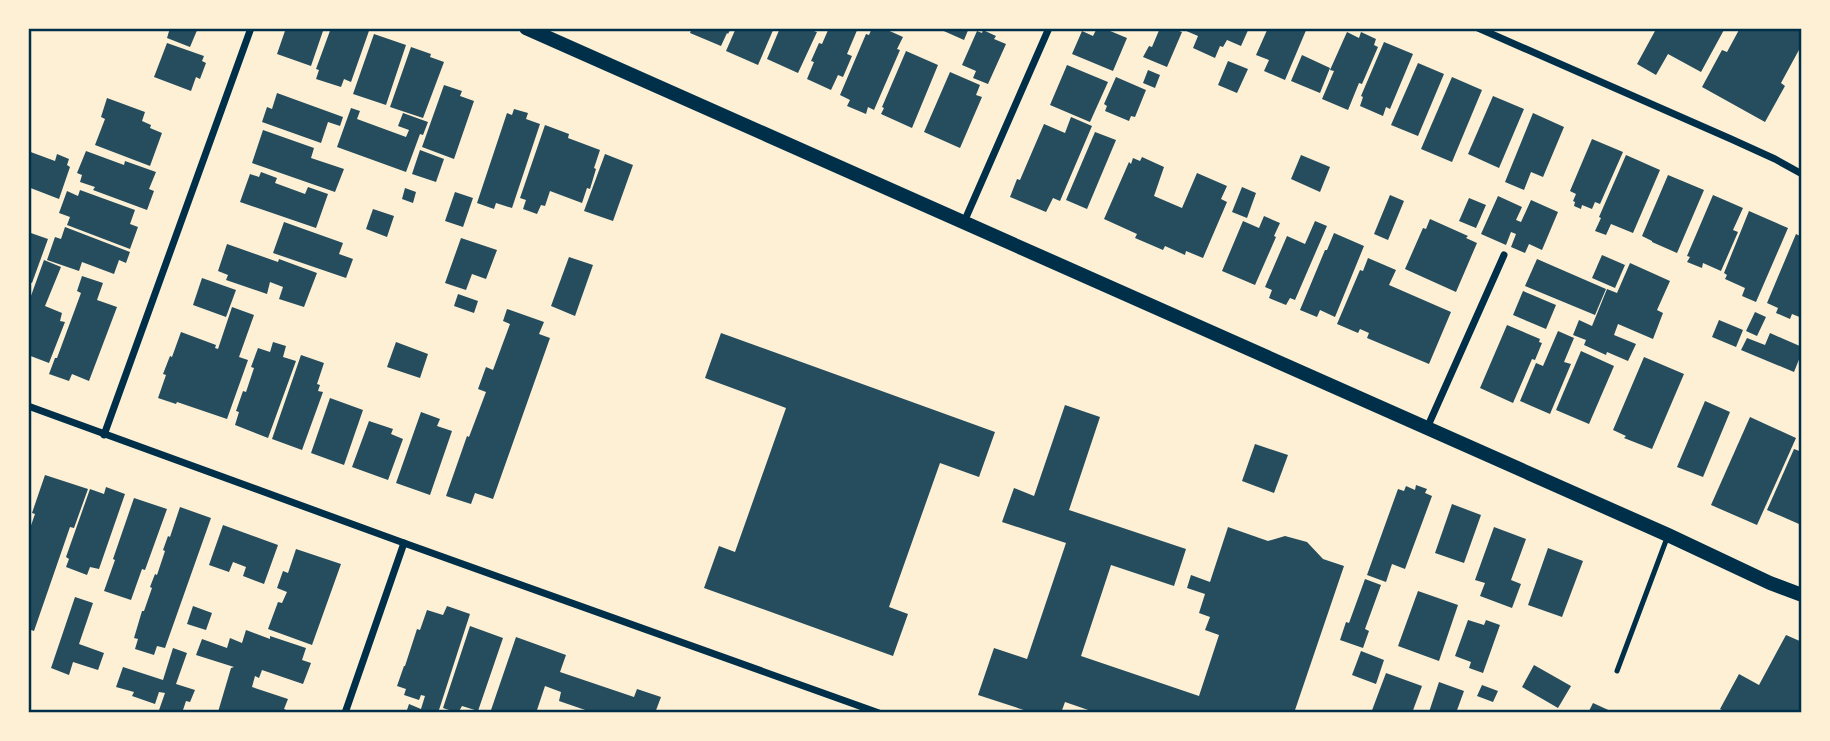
<svg xmlns="http://www.w3.org/2000/svg" width="1830" height="741" font-family="'Nunito Sans',sans-serif">
<rect width="100%" height="100%" fill="#fdf0d5"/>
<g fill="#264d5e">
<polygon points="170,28 198,28 190,47 167,38"/>
<polygon points="286,28 324,28 311,66 277,54"/>
<polygon points="331,28 370,28 351,82 344,79 341,87 316,79 319,70 316,69"/>
<polygon points="692,28 731,28 728,34 727,33 721,46 690,33"/>
<polygon points="736,28 774,28 758,65 726,51"/>
<polygon points="780,28 816,28 814,31 817,32 798,73 767,59"/>
<polygon points="829,28 858,28 847,54 852,56 843,77 838,75 831,90 807,79 814,62 811,61 819,43 822,44"/>
<polygon points="872,28 883,28 903,37 897,49 900,50 874,110 868,107 866,114 847,106 850,100 840,95 866,34 869,35"/>
<polygon points="937,28 969,28 964,40"/>
<polygon points="1097,28 1103,28 1127,38 1113,71 1072,54 1082,31 1093,36"/>
<polygon points="1160,28 1171,28 1182,32 1167,67 1143,57 1149,46 1152,47"/>
<polygon points="1185,28 1249,28 1241,46 1227,40 1223,47 1220,46 1215,58 1193,48 1198,36 1184,30"/>
<polygon points="1268,28 1307,28 1285,80 1264,71 1269,60 1256,55"/>
<polygon points="1649,28 1725,28 1701,72 1668,54 1656,75 1637,64 1655,31"/>
<polygon points="1740,28 1802,28 1802,49 1800,48 1781,83 1785,86 1765,122 1702,87 1722,50 1727,52"/>
<polygon points="983,30 996,36 994,39 1006,44 988,84 973,78 976,71 962,65 977,31 982,33"/>
<polygon points="1347,32 1359,38 1361,32 1376,39 1374,45 1378,47 1362,84 1359,83 1348,110 1322,99 1334,71 1330,70"/>
<polygon points="374,34 406,45 386,105 353,94"/>
<polygon points="1384,42 1413,54 1390,109 1386,107 1383,116 1360,106 1363,97 1361,96"/>
<polygon points="167,43 204,56 202,61 206,63 200,79 196,77 191,91 154,77"/>
<polygon points="411,47 431,54 430,57 444,62 423,118 390,107"/>
<polygon points="906,51 938,65 912,128 881,114 884,108 882,107"/>
<polygon points="1302,55 1330,68 1320,93 1291,81"/>
<polygon points="1228,61 1248,69 1237,93 1218,85"/>
<polygon points="1418,63 1444,74 1418,136 1391,125"/>
<polygon points="1067,65 1108,82 1090,122 1050,105"/>
<polygon points="1148,70 1160,75 1155,88 1143,83"/>
<polygon points="950,72 980,85 976,95 982,97 960,148 924,132"/>
<polygon points="1116,77 1146,90 1135,117 1131,116 1129,121 1105,111 1107,106 1104,104"/>
<polygon points="1452,77 1482,90 1452,162 1421,149"/>
<polygon points="444,85 462,91 460,96 474,101 454,159 422,147"/>
<polygon points="277,93 343,117 340,126 328,122 321,143 262,122 267,107 272,109"/>
<polygon points="1493,96 1524,109 1499,168 1468,154"/>
<polygon points="107,98 145,112 142,121 151,125 150,128 162,133 150,166 95,145 105,119 101,117"/>
<polygon points="351,108 360,111 357,119 406,137 409,130 398,126 403,113 428,122 423,135 420,134 406,172 337,147"/>
<polygon points="514,109 528,113 526,119 540,124 512,208 496,203 494,209 477,203 507,113 512,115"/>
<polygon points="1533,113 1564,127 1543,177 1531,172 1524,190 1505,182"/>
<polygon points="1071,117 1092,126 1060,201 1053,198 1046,212 1010,197 1017,179 1020,180 1044,124 1065,133"/>
<polygon points="545,125 569,134 568,138 600,150 594,168 596,169 590,189 587,188 582,203 550,191 545,206 541,205 537,214 523,209 526,200 520,198"/>
<polygon points="263,130 314,148 311,158 344,169 335,192 252,163"/>
<polygon points="1095,132 1116,140 1087,209 1066,200"/>
<polygon points="1592,139 1623,152 1600,204 1595,202 1592,209 1582,205 1581,209 1574,206 1575,202 1573,201 1576,194 1570,191"/>
<polygon points="420,150 444,159 436,182 412,174"/>
<polygon points="28,151 55,161 57,154 69,159 67,165 70,167 59,199 28,187"/>
<polygon points="86,151 124,165 125,161 156,172 149,189 154,191 147,210 93,190 95,187 80,182 82,175 77,173"/>
<polygon points="605,154 633,165 613,221 584,211"/>
<polygon points="1301,155 1330,167 1320,192 1291,179"/>
<polygon points="1626,155 1660,170 1633,233 1611,224 1606,235 1595,231 1601,218 1599,217"/>
<polygon points="1142,157 1164,167 1154,196 1182,208 1197,173 1227,186 1221,199 1227,202 1203,258 1186,251 1185,255 1165,246 1163,250 1135,238 1137,234 1104,219 1129,162 1131,164 1133,158 1140,161"/>
<polygon points="261,172 277,178 275,183 305,194 308,187 328,194 316,228 240,202 250,174 259,177"/>
<polygon points="1668,175 1704,190 1677,253 1652,242 1652,241 1642,236"/>
<polygon points="1242,187 1256,193 1247,218 1232,212"/>
<polygon points="405,188 416,192 413,203 402,199"/>
<polygon points="80,190 135,210 130,224 138,227 130,249 67,225 70,217 59,213 67,191 78,196"/>
<polygon points="455,192 473,198 463,227 445,221"/>
<polygon points="1390,195 1404,201 1388,240 1374,234"/>
<polygon points="1713,195 1743,208 1733,230 1738,232 1721,271 1703,263 1702,268 1687,262 1690,257 1687,256"/>
<polygon points="1498,196 1522,207 1516,220 1521,222 1531,200 1558,212 1542,250 1529,244 1525,253 1511,247 1516,234 1511,232 1506,245 1481,234"/>
<polygon points="1469,198 1486,205 1476,228 1459,221"/>
<polygon points="373,209 394,216 387,237 366,229"/>
<polygon points="1749,211 1788,228 1756,302 1742,296 1745,288 1725,279 1727,275 1724,273"/>
<polygon points="1264,216 1280,223 1274,236 1276,237 1255,285 1222,271 1243,221 1259,228"/>
<polygon points="1430,219 1468,236 1466,238 1477,243 1456,292 1405,269 1423,228 1426,229"/>
<polygon points="1315,221 1327,226 1295,300 1290,298 1286,305 1269,298 1272,290 1265,287 1287,236 1305,244"/>
<polygon points="284,222 343,243 339,254 353,259 346,278 273,253"/>
<polygon points="65,227 130,252 126,263 119,260 114,274 82,262 79,271 47,260 55,237 61,239"/>
<polygon points="28,232 48,239 32,283 28,282"/>
<polygon points="1334,233 1364,246 1335,317 1320,310 1317,317 1300,310 1325,250 1327,250"/>
<polygon points="1796,234 1802,237 1802,318 1792,314 1790,319 1776,313 1778,308 1767,303"/>
<polygon points="461,238 497,250 486,279 472,274 466,290 445,283"/>
<polygon points="227,244 278,262 279,259 317,273 304,307 279,299 283,287 270,282 267,294 226,280 228,275 218,271"/>
<polygon points="1602,255 1625,265 1615,288 1592,278"/>
<polygon points="569,257 593,265 575,316 551,306"/>
<polygon points="1368,258 1396,270 1389,285 1451,312 1429,364 1367,338 1369,333 1360,329 1358,333 1337,324 1360,270 1363,271"/>
<polygon points="1537,259 1606,289 1595,315 1525,286"/>
<polygon points="44,260 61,267 45,306 62,313 60,321 65,322 49,363 28,355 28,304"/>
<polygon points="1630,263 1670,281 1657,310 1663,313 1653,339 1618,324 1614,335 1636,344 1628,361 1607,352 1606,355 1584,345 1586,340 1573,335 1579,320 1592,326 1607,289 1617,293"/>
<polygon points="82,276 103,283 97,300 117,307 89,381 72,374 69,381 49,374 55,358 57,358 81,293 77,291"/>
<polygon points="202,278 236,290 226,317 193,305"/>
<polygon points="1523,291 1556,305 1546,329 1513,315"/>
<polygon points="458,294 478,301 474,313 454,306"/>
<polygon points="232,307 254,315 239,357 248,360 227,419 177,402 176,404 158,398 166,375 163,374 170,356 172,357 181,332 216,345 215,348 218,349"/>
<polygon points="507,309 544,322 539,334 550,338 493,499 475,493 471,504 446,496 467,436 469,437 486,392 478,389 486,367 493,370 510,324 503,321"/>
<polygon points="1755,312 1766,317 1757,336 1746,331"/>
<polygon points="1719,320 1743,330 1736,347 1712,337"/>
<polygon points="1507,325 1540,339 1539,342 1542,343 1535,360 1532,359 1513,403 1480,388"/>
<polygon points="1558,331 1574,338 1564,362 1571,364 1550,414 1520,401 1536,363 1543,366"/>
<polygon points="721,333 995,432 979,477 940,463 889,607 908,614 893,656 704,588 719,546 735,552 786,408 705,378"/>
<polygon points="1770,333 1802,347 1802,352 1794,372 1741,350 1747,338 1765,345"/>
<polygon points="273,342 286,346 283,357 296,361 268,438 235,425 239,412 236,411 243,391 246,392 254,368 251,367 258,348 270,352"/>
<polygon points="396,342 428,354 420,378 387,367"/>
<polygon points="1581,351 1614,366 1589,424 1556,410"/>
<polygon points="301,355 324,363 317,384 320,385 318,391 323,392 302,450 272,439"/>
<polygon points="1644,357 1684,374 1652,449 1624,438 1626,436 1613,430"/>
<polygon points="330,398 363,410 344,465 311,453"/>
<polygon points="1705,401 1730,412 1703,477 1677,467"/>
<polygon points="1065,405 1100,417 1069,510 1186,549 1174,586 1111,565 1081,656 1199,696 1219,635 1205,630 1210,617 1199,613 1205,594 1187,588 1191,575 1210,582 1228,527 1268,541 1285,536 1307,542 1323,559 1344,566 1294,713 1097,713 1065,702 1061,713 1033,713 978,695 994,648 1027,659 1066,543 1002,522 1014,488 1034,496"/>
<polygon points="421,412 440,419 437,426 452,431 430,495 396,483"/>
<polygon points="1750,417 1796,438 1757,525 1711,505"/>
<polygon points="369,421 393,429 391,434 403,439 388,480 352,467"/>
<polygon points="1255,444 1288,455 1274,493 1242,481"/>
<polygon points="1794,449 1802,452 1802,518 1799,524 1767,510"/>
<polygon points="45,475 88,489 74,528 70,527 34,631 28,629 28,534 35,514 32,513"/>
<polygon points="1416,485 1427,489 1425,493 1432,496 1405,569 1392,564 1386,582 1367,575 1398,489 1404,491 1406,486 1415,490"/>
<polygon points="106,487 125,494 99,569 90,567 87,575 66,567 69,559 66,557 90,489 104,494"/>
<polygon points="134,498 167,509 145,570 142,569 131,600 104,591 115,560 113,559"/>
<polygon points="1452,504 1481,515 1464,563 1435,553"/>
<polygon points="180,507 211,518 165,648 157,646 154,655 135,649 138,639 134,638 142,611 144,611 152,588 150,587 155,574 157,575 165,551 163,550 168,536 170,537"/>
<polygon points="223,525 278,545 264,584 243,576 246,567 233,562 229,572 209,565"/>
<polygon points="1494,527 1526,539 1511,580 1521,584 1512,608 1480,596 1485,583 1475,580"/>
<polygon points="1548,548 1583,561 1562,617 1528,605"/>
<polygon points="296,549 341,564 312,645 268,629 278,602 282,603 287,592 277,588 283,571 288,573"/>
<polygon points="1365,579 1381,585 1365,629 1369,631 1363,648 1340,640 1346,622 1349,623"/>
<polygon points="1418,591 1458,605 1439,661 1398,646"/>
<polygon points="75,597 93,603 79,644 104,653 98,670 73,662 69,675 51,668"/>
<polygon points="193,606 212,613 206,630 187,624"/>
<polygon points="447,606 470,614 438,713 406,713 409,704 421,709 425,696 421,695 419,700 404,695 406,689 397,686 404,666 405,666 417,629 420,630 427,610 443,615"/>
<polygon points="1468,620 1484,625 1486,620 1500,625 1483,673 1469,668 1471,662 1455,656"/>
<polygon points="470,626 503,638 478,711 462,706 458,713 443,708"/>
<polygon points="246,630 270,639 270,636 306,648 302,660 311,663 303,684 262,670 259,678 255,676 252,687 288,699 284,709 293,713 218,712 231,668 234,667 196,655 202,639 227,648 230,638 242,643"/>
<polygon points="1786,635 1802,642 1802,713 1727,713 1720,709 1739,674 1759,685"/>
<polygon points="516,637 566,655 560,672 634,697 637,689 661,697 655,713 594,713 559,701 561,692 545,686 536,713 490,713"/>
<polygon points="173,648 187,653 176,684 195,690 190,702 186,701 182,713 158,713 165,693 159,692 155,704 132,696 134,692 116,687 123,667 163,680"/>
<polygon points="1361,651 1384,660 1376,684 1352,675"/>
<polygon points="1534,665 1571,686 1558,708 1522,687"/>
<polygon points="1386,673 1422,686 1412,713 1371,713"/>
<polygon points="1439,682 1464,691 1456,713 1429,712"/>
<polygon points="1482,685 1498,691 1493,702 1477,696"/>
<polygon points="1593,703 1615,713 1588,713"/>
</g>
<g fill="none" stroke-linecap="round" stroke-linejoin="round">
<polyline stroke="#003049" stroke-width="5" points="1617,671 1667,538"/>
<g stroke="#003049" stroke-width="7">
<polyline points="1478,28 1731,139 1775,159 1802,174"/>
<polyline points="964,222 1049,28"/>
<polyline points="28,406 404,543 879,713"/>
<polyline points="1427,428 1504,255"/>
<polyline points="104,435 251,28"/>
<polyline points="345,713 404,543"/>
</g>
<polyline stroke="#003049" stroke-width="14" points="526,28 1668,535 1770,583 1802,595"/>
</g>
<rect width="1830" height="741" fill="none" stroke="#fdf0d5" stroke-width="60"/>
<rect x="30" y="30" width="1770" height="681" fill="none" stroke="#003049" stroke-width="2.5"/>
</svg>
